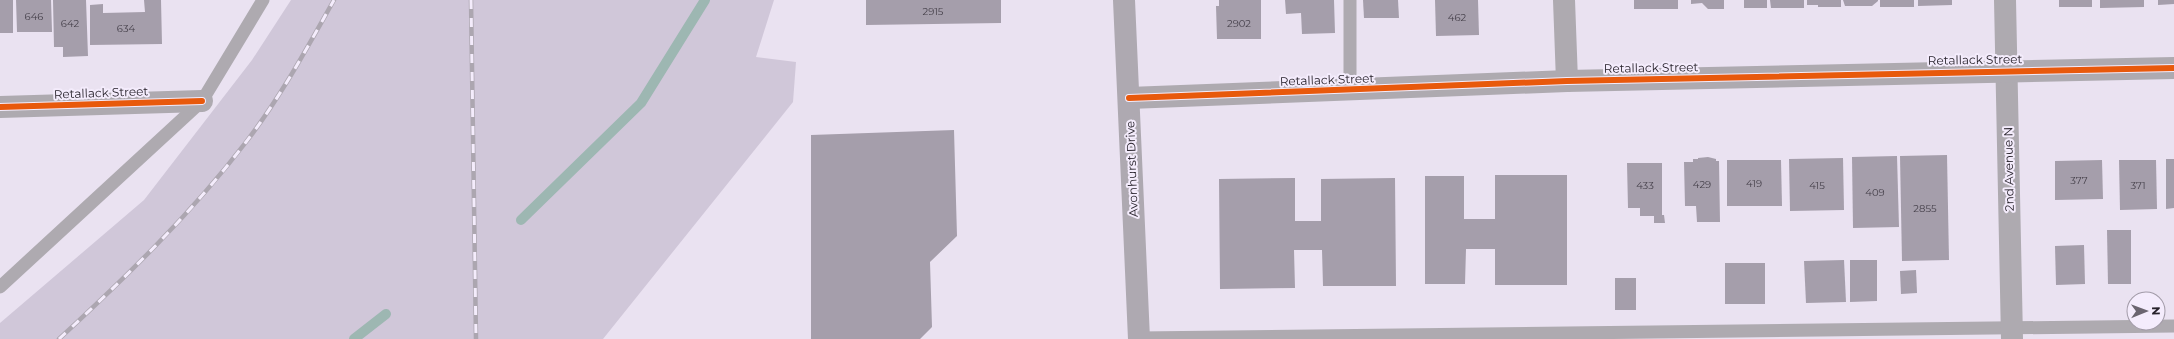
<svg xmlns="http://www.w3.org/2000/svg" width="2174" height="339" font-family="Montserrat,sans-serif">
<rect width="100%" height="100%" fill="#eae2f1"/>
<polygon fill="#d0c7d9" points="291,0 774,0 756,57 796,62 793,102 603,339 0,339 0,323 144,200 252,60"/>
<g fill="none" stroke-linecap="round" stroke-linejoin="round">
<g stroke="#9db7b2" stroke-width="10">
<polyline points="521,220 641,103 705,0"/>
<polyline points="354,339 386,314"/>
</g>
</g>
<g fill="#a59eab">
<rect x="0" y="0" width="13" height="33"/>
<polygon points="16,0 51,0 52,32 17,32"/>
<polygon points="53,0 86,0 88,56 63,57 63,47 54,47"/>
<polygon points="144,0 161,0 162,44 90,45 90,5 103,4 103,13 145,12"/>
<polygon points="866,0 1001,0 1001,23 866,25"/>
<polygon points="1219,0 1261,0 1261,39 1217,39 1216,6 1219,6"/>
<polygon points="1285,0 1334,0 1335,33 1302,34 1301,13 1286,14"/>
<polygon points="1363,0 1398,0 1399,18 1364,18"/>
<polygon points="1435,0 1478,0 1479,35 1436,36"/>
<rect x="1634" y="0" width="44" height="9"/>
<polygon points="1691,0 1724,0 1724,9 1708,9 1702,3 1691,4"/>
<rect x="1744" y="0" width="23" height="8"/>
<polygon points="1770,0 1804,0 1804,8 1771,8"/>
<polygon points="1807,0 1841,0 1841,7 1818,7 1818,5 1807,5"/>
<polygon points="1843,0 1878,0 1878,1 1872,6 1845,6"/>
<rect x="1880" y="0" width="34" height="7"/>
<polygon points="1918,0 1952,0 1952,5 1918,6"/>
<rect x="2059" y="0" width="33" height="7"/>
<polygon points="2100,0 2144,0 2144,7 2100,8"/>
<polygon points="2158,0 2174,0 2174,4 2158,5"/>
<polygon points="954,130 957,236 930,262 932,327 920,339 811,339 811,135"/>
<polygon points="1947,155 1949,260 1902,261 1900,156"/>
<polygon points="1897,156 1899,227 1853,228 1852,157"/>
<polygon points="1708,157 1716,159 1716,161 1719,161 1720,222 1697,222 1696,206 1685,206 1684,162 1693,162 1693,159 1698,159 1698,158"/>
<polygon points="1843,158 1844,210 1790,211 1789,159"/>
<polygon points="2166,159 2174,159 2174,208 2166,209"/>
<polygon points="1727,160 1781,160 1782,206 1727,206"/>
<polygon points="2102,160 2103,199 2055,200 2055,161"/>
<polygon points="2119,160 2156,160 2157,209 2120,210"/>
<polygon points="1627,163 1662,163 1662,215 1664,215 1665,223 1654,223 1654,216 1640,216 1640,208 1628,208"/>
<polygon points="1495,175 1567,175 1567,285 1495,285 1495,249 1466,249 1465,284 1425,284 1425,176 1464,176 1464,219 1495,219"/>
<polygon points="1295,178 1295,221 1321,221 1321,179 1395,178 1396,286 1323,286 1322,250 1294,250 1295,288 1220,289 1219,179"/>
<polygon points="2107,230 2131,230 2131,284 2108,284"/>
<polygon points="2084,245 2085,284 2056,285 2055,246"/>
<polygon points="1844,260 1846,302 1806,303 1804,261"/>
<polygon points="1850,260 1877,260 1877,301 1850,302"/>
<rect x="1725" y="263" width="40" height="41"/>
<polygon points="1916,270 1917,293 1901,294 1900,271"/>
<rect x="1615" y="278" width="21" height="32"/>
</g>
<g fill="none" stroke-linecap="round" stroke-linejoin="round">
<g stroke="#aeaab0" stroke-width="13">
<polyline points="1350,0 1350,91"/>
<polyline points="0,287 202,101 263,0"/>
<polyline points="1139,338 2174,326"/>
</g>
<g stroke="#aeaab0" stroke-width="22">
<polyline points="1564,0 1567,81"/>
<polyline points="2005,0 2012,339"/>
<polyline points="1129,98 1567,81 2174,68"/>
<polyline points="0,107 202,101"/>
</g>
<polyline stroke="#aea9b1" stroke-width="22" points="1124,0 1139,339"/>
<defs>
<g id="rail">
<polyline points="471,0 476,339"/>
<path d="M59,339c67,-62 132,-125 187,-197 34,-44 61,-94 88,-142"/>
</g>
</defs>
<use href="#rail" stroke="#aca6b0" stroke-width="4.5"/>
<use href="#rail" stroke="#f4ecfc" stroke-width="3" stroke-dasharray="9" stroke-linecap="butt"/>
<defs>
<g id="cycleway">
<polyline points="1129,98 1567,81 2174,68"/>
<polyline points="0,107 202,101"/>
</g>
</defs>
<use href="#cycleway" stroke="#f4ecfc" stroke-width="8"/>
<use href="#cycleway" stroke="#e8590c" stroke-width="6"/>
</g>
<g text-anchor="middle" stroke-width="4" stroke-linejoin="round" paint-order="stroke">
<g font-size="10" fill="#46414b">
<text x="933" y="15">2915</text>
<text x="34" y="20">646</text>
<text x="1457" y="21">462</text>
<text x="70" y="27">642</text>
<text x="1239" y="27">2902</text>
<text x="126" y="32">634</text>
<text x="2079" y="184">377</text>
<text x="1754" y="187">419</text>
<text x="1702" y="188">429</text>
<text x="1645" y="189">433</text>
<text x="1817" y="189">415</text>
<text x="2138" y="189">371</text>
<text x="1875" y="196">409</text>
<text x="1925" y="212">2855</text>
</g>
<g font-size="12" fill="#27222b" stroke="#f4ecfc">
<text transform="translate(1975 60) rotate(-1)" y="4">Retallack Street</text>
<text transform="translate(1651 68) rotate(-1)" y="4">Retallack Street</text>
<text transform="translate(1327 80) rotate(-2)" y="4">Retallack Street</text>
<text transform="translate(101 93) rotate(-2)" y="4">Retallack Street</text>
<text transform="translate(1132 169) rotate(-92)" y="4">Avonhurst Drive</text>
<text transform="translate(2009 169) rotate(-91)" y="4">2nd Avenue N</text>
</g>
</g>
<g transform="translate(2146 311) rotate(89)"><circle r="19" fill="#f4ecfc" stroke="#a29ba8"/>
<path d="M0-3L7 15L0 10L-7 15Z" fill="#6b6570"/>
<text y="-6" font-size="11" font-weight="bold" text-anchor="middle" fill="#27222b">N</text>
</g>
</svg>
